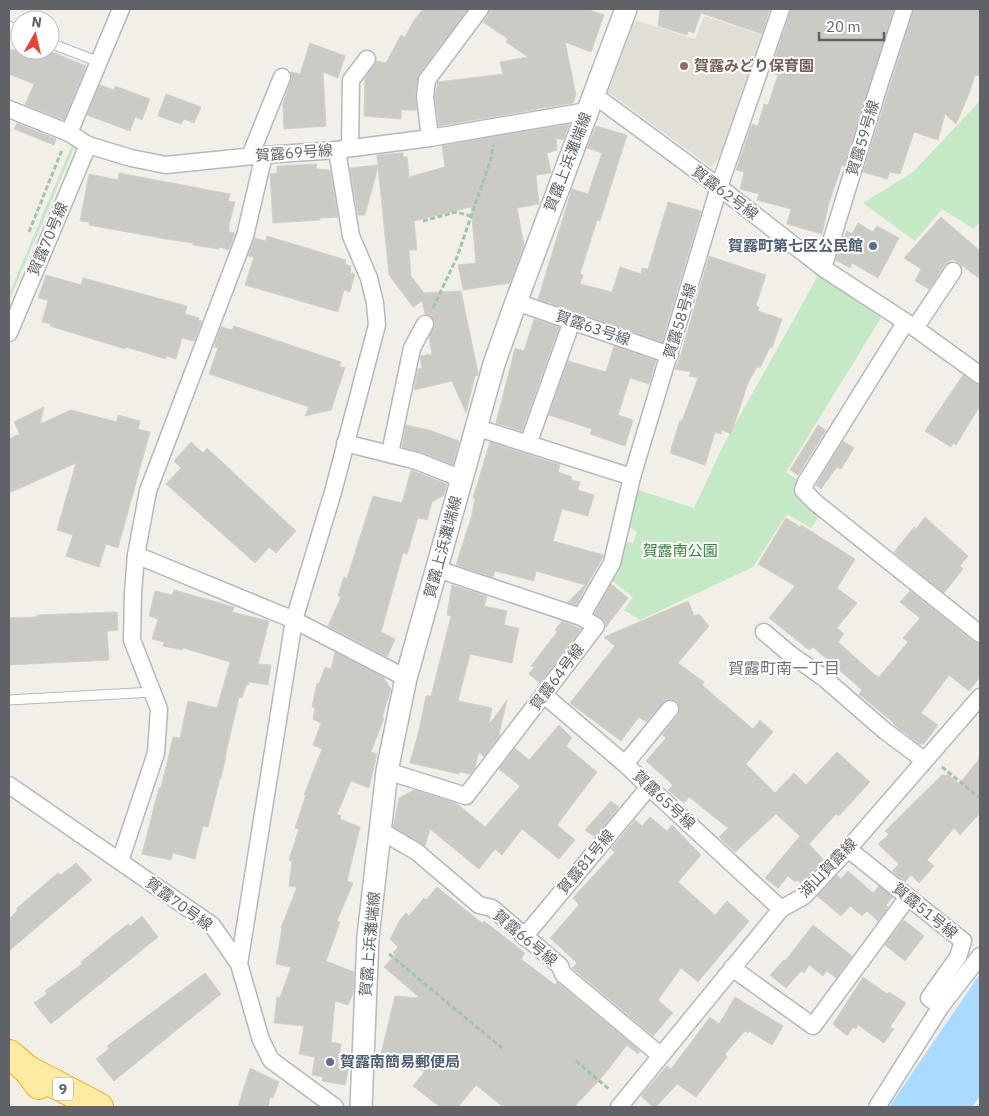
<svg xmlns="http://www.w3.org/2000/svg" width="989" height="1116" font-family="'IBM Plex Sans','Noto Sans JP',sans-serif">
<rect width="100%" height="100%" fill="#f1efe8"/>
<polygon fill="#e1ded6" points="704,16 762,35 719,158 711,167 608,92 635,20 695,39"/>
<g fill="#c5e8c5">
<polygon points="980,101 980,221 974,229 942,209 915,241 863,203 913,172"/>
<polygon points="72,145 75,146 9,301 9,294"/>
<polygon points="819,274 881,318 786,472 801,482 821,513 811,528 787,514 753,567 640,620 624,610 633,597 612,581 626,542 633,543 637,532 630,527 635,489 694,508 723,446"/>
</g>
<polygon fill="#aadaff" points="980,974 980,1096 972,1107 889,1107"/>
<g fill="#cccac5" stroke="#d6d1c6">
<polygon points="423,9 468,9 419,74 415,96 417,110 401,110 401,119 364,116 365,78 377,61 386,63 401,35 405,37 413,22"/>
<polygon points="490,9 587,9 604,15 591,52 565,42 576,95 573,103 439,126 435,97 438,82 503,74 500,62 528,57 506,42 508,39 483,22 488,15"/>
<polygon points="660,9 770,9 762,34 701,13 694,33 688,31 687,35 658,26"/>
<polygon points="791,9 894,9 844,166 842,165 829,203 822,234 787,224 791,209 757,200 759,194 740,189 744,172 736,170 752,124 758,126 764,104 768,105 778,75 770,72"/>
<polygon points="914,9 980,9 980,76 975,75 969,94 956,124 945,114 938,140 914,132 900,174 890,172 887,179 863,172"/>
<polygon points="310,43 345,56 338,78 323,72 326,126 284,129 283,104 291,80 291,72 300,74"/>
<polygon points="9,50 47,50 86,66 64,120 25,105 34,84 9,74"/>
<polygon points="100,85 114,90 115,86 150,99 142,120 135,117 130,131 87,115"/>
<polygon points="166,94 201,107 194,123 184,119 181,124 158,116"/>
<polygon points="17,123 56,139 54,145 14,129"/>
<polygon points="569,124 563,140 556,138 557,150 547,153 551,173 536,175 539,204 517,208 524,245 510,283 463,290 458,265 476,263 471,207 414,221 417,250 409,250 411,276 424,293 461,291 478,373 478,375 475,376 466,413 452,381 414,390 418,369 422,368 420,356 432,354 429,337 435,323 430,316 425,314 422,301 413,307 389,275 378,167 365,215 358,215 350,168 378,165 377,155 403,153 403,157 407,157 409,177 445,167 442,146"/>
<polygon points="596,126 627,135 600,221 597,220 580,274 583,275 580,284 612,292 620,267 641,274 642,268 648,269 668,202 701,211 662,342 538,299 572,189 588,194 602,153 587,148"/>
<polygon points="317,164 316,169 330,170 338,217 320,218 320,220 273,223 270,174 277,173 277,166"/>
<polygon points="119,173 230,194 228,201 235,202 229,225 229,232 235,233 229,250 219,247 219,249 193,245 193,243 166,239 89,225 89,222 80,221 89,174 118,180"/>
<polygon points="941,217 980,251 980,279 953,259 945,265 929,289 915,281 921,269 904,258"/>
<polygon points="858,223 873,232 877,226 899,238 878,278 852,263 850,268 836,260 841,243 847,231 852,234"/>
<polygon points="267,236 346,260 345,264 351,266 350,273 355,274 350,292 344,290 338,312 245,285 254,257 248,256 255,238 266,241"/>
<polygon points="709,256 766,275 756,305 759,307 758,311 782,319 772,348 770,347 760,368 757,367 748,383 731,434 722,430 721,434 715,432 705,465 670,453 680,420 682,421 698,378 689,376 691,372 675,369 680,358"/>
<polygon points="46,275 81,285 83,278 187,306 185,314 199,318 198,320 202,321 194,341 182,338 176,359 166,356 166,359 126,347 125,349 50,326 51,324 42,322 48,300 38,298"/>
<polygon points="534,319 559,327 522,431 496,423 515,348 524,351"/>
<polygon points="234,326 341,362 339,366 345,368 331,410 305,416 309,407 209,374 218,348 214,347 221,327 232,330"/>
<polygon points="614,346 656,361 649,384 630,378 618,415 633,420 625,446 590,434 592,429 549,415 568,361 606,372"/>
<polygon points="963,375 980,386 980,406 956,445 953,443 951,447 925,431"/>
<polygon points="44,407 40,424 71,410 117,422 118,415 140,421 138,429 150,432 118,548 106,544 99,567 66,556 73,535 57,530 76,463 9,493 9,439 20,434 14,422"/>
<polygon points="406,425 429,430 459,441 453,465 421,452 402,447"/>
<polygon points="818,425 826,430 798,475 790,470"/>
<polygon points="843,441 854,448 841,469 837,467 821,489 816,485"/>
<polygon points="191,442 203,453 207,448 296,531 276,553 269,547 255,563 166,484 181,468 174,461"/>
<polygon points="490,442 560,465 558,472 572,477 571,480 580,482 578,490 594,495 588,516 562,509 553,541 604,555 576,605 568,602 585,585 536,571 534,581 495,571 493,577 456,565 472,515 475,498 473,498"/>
<polygon points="411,470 447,484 444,495 432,502 427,520 418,518 407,554 403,553 381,632 395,639 387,657 328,626 341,597 338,596 344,577 347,578 373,496 402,503"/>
<polygon points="925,517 968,556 960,566 963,569 944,593 894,552 914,527 916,529"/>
<polygon points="786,518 800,527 801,525 855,559 837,588 857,603 837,628 844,634 838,642 875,675 879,677 908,642 903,638 920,618 900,602 910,591 974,642 980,645 980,677 969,691 949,675 921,713 938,725 924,744 919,744 893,724 894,723 859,694 862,690 813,647 809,650 769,618 795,586 758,564"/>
<polygon points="611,584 628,598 606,627 605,621 595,613"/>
<polygon points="452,585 487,596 484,606 507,611 504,625 519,628 512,663 470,654 458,701 492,708 489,722 491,722 507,700 499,734 500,735 484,757 479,752 475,768 470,774 459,772 459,774 410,763 419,730 426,696 431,696 451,616 447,615"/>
<polygon points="174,590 234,607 232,612 269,621 258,664 271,665 268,685 249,682 248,685 246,685 242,698 239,697 225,757 226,757 221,778 220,778 208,827 203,826 195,859 173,853 171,860 142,854 159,788 161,788 173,737 180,738 188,701 217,708 230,662 183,648 182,650 163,646 164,642 152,639 158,619 149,616 155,591 172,595"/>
<polygon points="688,601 694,616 699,614 709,626 678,663 704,682 702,685 753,729 760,720 773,732 746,764 775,793 794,773 806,785 837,752 870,782 839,816 836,814 809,844 805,840 824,860 802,884 797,880 795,882 788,876 778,888 765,878 800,836 776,814 735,852 719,837 728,828 689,797 684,803 668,790 673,785 646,761 666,738 662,735 678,715 679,706 676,701 671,699 666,700 646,722 639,717 621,741 570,703 615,646 604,637"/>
<polygon points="117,612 118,630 107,631 109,660 9,665 9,618 37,617 37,615"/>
<polygon points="562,621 581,629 540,683 529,674 534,667 531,666 557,632 555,630"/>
<polygon points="335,652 383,677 391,689 382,717 384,718 371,752 377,754 369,788 351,781 337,814 341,816 340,819 360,827 347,881 353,883 337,921 340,922 326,961 354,972 353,994 348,1005 335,1001 331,1042 341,1044 338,1064 349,1066 345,1085 322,1081 323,1077 312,1075 315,1057 299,1054 304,1026 274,1023 277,997 280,998 291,967 276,964 282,928 281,928 297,887 289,886 292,861 289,860 299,829 295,828 306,795 304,795 322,749 313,745 321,723 313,719 315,708 312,707 317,683 319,684 325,667 331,669"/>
<polygon points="559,725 572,738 566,746 597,772 557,825 575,840 559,859 522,829 502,855 495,849 479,869 430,829 425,846 393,827 399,798 414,790 456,803 485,827 520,786 499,769 515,748 529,760"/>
<polygon points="980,758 980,813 960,835 954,828 927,860 934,866 919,883 911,875 905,882 892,871 899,864 878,844 889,834 885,831 942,775 949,775 959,784"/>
<polygon points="611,801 619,807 595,837 585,830"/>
<polygon points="650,817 667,831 672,825 701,855 678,882 715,915 727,901 749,921 698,982 681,968 658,1000 673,1013 653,1036 572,968 577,963 550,938 579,905 573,898 615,852 611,849 635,820 642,826"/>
<polygon points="76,863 92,880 9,951 9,919 17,911 17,908 58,873 61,875"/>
<polygon points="848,871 873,893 879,886 893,897 886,905 888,907 878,921 867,911 862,916 850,906 841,916 817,896 837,875 841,879"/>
<polygon points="437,887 482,923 484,921 525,953 521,959 555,985 557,982 640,1051 638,1054 627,1045 604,1075 574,1107 503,1107 476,1085 458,1107 440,1107 413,1086 425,1071 379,1062 395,996 420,998 384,967 396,954 393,953 398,947 390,939 400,920 406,913 409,916 424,898 426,900"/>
<polygon points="142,916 158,937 51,1024 34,1003 47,994 45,991 82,964 81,962 114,935 128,924 130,926"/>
<polygon points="904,920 924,936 905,961 885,945"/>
<polygon points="813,925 852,956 836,978 827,971 823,976 809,965 804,973 801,971 786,988 770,975 784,960 785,961"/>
<polygon points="205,973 221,994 114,1081 96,1059 109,1049 107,1046"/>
<polygon points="863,977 887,994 889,992 906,1003 890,1027 894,1029 884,1043 858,1025 856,1029 853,1027 847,1036 833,1024"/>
<polygon points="735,997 783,1026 772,1045 749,1031 748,1033 745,1031 725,1054 727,1057 696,1097 677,1084 656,1107 653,1107 641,1096 667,1066 671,1069 710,1017 719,1024"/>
<polygon points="250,1068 279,1082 273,1098 270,1097 268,1107 238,1107"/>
</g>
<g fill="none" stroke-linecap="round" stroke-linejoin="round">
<defs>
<g id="service">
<polyline points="9,26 20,31"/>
<polyline points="50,43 99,62"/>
<polyline points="9,700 153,692"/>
</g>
<g id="minor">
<polyline points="594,95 719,187 823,268 915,328 980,375"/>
<polyline points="9,109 69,133 88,145 131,158 166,165 264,155 337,150 430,138 587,111"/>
<polyline points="69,133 121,9"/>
<polyline points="430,138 425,97 427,80 480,9"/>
<polyline points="350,148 351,80 367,59"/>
<polyline points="264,155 245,236 148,491 136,555 294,620 406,678"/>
<polyline points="250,156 282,77"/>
<polyline points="823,268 879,86 904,9"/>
<polyline points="516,302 670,355"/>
<polyline points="905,323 806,482 803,490 816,503 980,634"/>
<polyline points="915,328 953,271"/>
<polyline points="9,333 88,145"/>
<polyline points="475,427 632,477 719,187 781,9"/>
<polyline points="345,443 417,461 462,479"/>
<polyline points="528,444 572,321"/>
<polyline points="390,453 412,348 425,324"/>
<polyline points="581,617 612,563 632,477"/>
<polyline points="764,632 790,654 824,678 885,731 924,760"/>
<polyline points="544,695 625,764 649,787 781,909"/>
<polyline points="625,764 670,709"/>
<polyline points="387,771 466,796 596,626 581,617 437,569"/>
<polyline points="9,785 212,925 239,964 261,1040 271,1060 335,1107"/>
<polyline points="381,831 417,852 479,905 492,908 560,966 563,974 660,1055"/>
<polyline points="848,849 963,941 958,957 929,998 941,1006"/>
<polyline points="120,861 156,753 159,709 132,640 133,593 136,555"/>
<polyline points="524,937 649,787"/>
<polyline points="239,964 294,620 333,492 377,325 375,303 369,278 351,236 337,150"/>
<polyline points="732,968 813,1026 908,897"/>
<polyline points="619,1107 781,909 804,896 848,849 980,697"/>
<polyline points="877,1107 941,1006 980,956"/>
</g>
<polyline id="tertiary" points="361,1107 368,937 387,771 406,678 494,364 516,302 626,9"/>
<g id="trunk">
<polyline points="9,1054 28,1070 39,1085"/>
<polyline points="28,1070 99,1107"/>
</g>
</defs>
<use href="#service" stroke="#b5b8bc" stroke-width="11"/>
<use href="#minor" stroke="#b5b8bc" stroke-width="19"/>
<use href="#tertiary" stroke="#b5b8bc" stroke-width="24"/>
<use href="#trunk" stroke="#f9ab00" stroke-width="30"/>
<g stroke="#9cc7a9" stroke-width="3" stroke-dasharray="5 2.5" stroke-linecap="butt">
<polyline points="423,221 456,212 471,216"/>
<polyline points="29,232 62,150"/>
<polyline points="433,308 457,257 491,159 493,145"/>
<polyline points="942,767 980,798"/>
<polyline points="389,954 502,1048"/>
<polyline points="576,1061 610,1090"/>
</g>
<use href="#service" stroke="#fff" stroke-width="9"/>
<use href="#minor" stroke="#fff" stroke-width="16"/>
<use href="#tertiary" stroke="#fff" stroke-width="21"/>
<use href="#trunk" stroke="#feeaa1" stroke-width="28"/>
</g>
<circle fill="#8d6e63" stroke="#fff" stroke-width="2" cx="684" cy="66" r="5"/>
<g fill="#5c6f8a" stroke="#fff" stroke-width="2">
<circle cx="873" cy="246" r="5"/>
<circle cx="330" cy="1062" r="5"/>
</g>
<g text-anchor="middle" stroke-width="4" stroke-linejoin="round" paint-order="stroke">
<rect fill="#fff" stroke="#8f9295" stroke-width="1" x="53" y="1077.5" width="20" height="23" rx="4"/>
<g font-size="14" font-weight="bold" fill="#5f6368">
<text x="63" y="1094">9</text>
</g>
<g font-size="15" font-weight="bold" fill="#785e54" stroke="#fff" text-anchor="start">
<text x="694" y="71">賀露みどり保育園</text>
</g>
<g font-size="15" fill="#5f6368" stroke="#fff">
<text transform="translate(863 138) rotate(-73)" y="5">賀露59号線</text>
<text transform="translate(294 153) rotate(-4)" y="5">賀露69号線</text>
<text transform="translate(568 162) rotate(-69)" y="5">賀露上浜灘端線</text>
<text transform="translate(725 193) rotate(37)" y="5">賀露62号線</text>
<text transform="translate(48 239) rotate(-67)" y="5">賀露70号線</text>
<text transform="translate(680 321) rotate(-73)" y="5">賀露58号線</text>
<text transform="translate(593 328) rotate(19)" y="5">賀露63号線</text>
<text transform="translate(443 547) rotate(-75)" y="5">賀露上浜灘端線</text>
<text transform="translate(557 677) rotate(-53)" y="5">賀露64号線</text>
<text transform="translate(664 800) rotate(43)" y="5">賀露65号線</text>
<text transform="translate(586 862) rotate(-50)" y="5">賀露81号線</text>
<text transform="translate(828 868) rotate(-46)" y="5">湖山賀露線</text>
<text transform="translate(179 904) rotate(36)" y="5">賀露70号線</text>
<text transform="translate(925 911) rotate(39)" y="5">賀露51号線</text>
<text transform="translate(525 938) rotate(40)" y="5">賀露66号線</text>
<text transform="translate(370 944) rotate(-85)" y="5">賀露上浜灘端線</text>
</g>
<g font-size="15" font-weight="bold" fill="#4e5e75" stroke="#fff" text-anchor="end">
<text x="863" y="251">賀露町第七区公民館</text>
<text x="340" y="1067" text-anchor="start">賀露南簡易郵便局</text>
</g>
<g font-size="15" fill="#348238" stroke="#fff">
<text x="680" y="556">賀露南公園</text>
</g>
<g font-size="16" fill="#70757a" stroke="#fff">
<text x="784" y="674">賀露町南一丁目</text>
</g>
</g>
<rect width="989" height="1116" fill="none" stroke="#5f6368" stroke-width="20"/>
<g transform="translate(35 35) rotate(8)"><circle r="24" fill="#ffffff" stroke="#bfc1c3"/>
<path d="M0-4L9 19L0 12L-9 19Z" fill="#ea4335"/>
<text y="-8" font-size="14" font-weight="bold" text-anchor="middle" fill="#5f6368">N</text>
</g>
<path d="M819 32v8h65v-8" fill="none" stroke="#5f6368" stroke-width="2.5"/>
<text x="826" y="32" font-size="15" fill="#5f6368" stroke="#ffffff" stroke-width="4" paint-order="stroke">20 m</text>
</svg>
